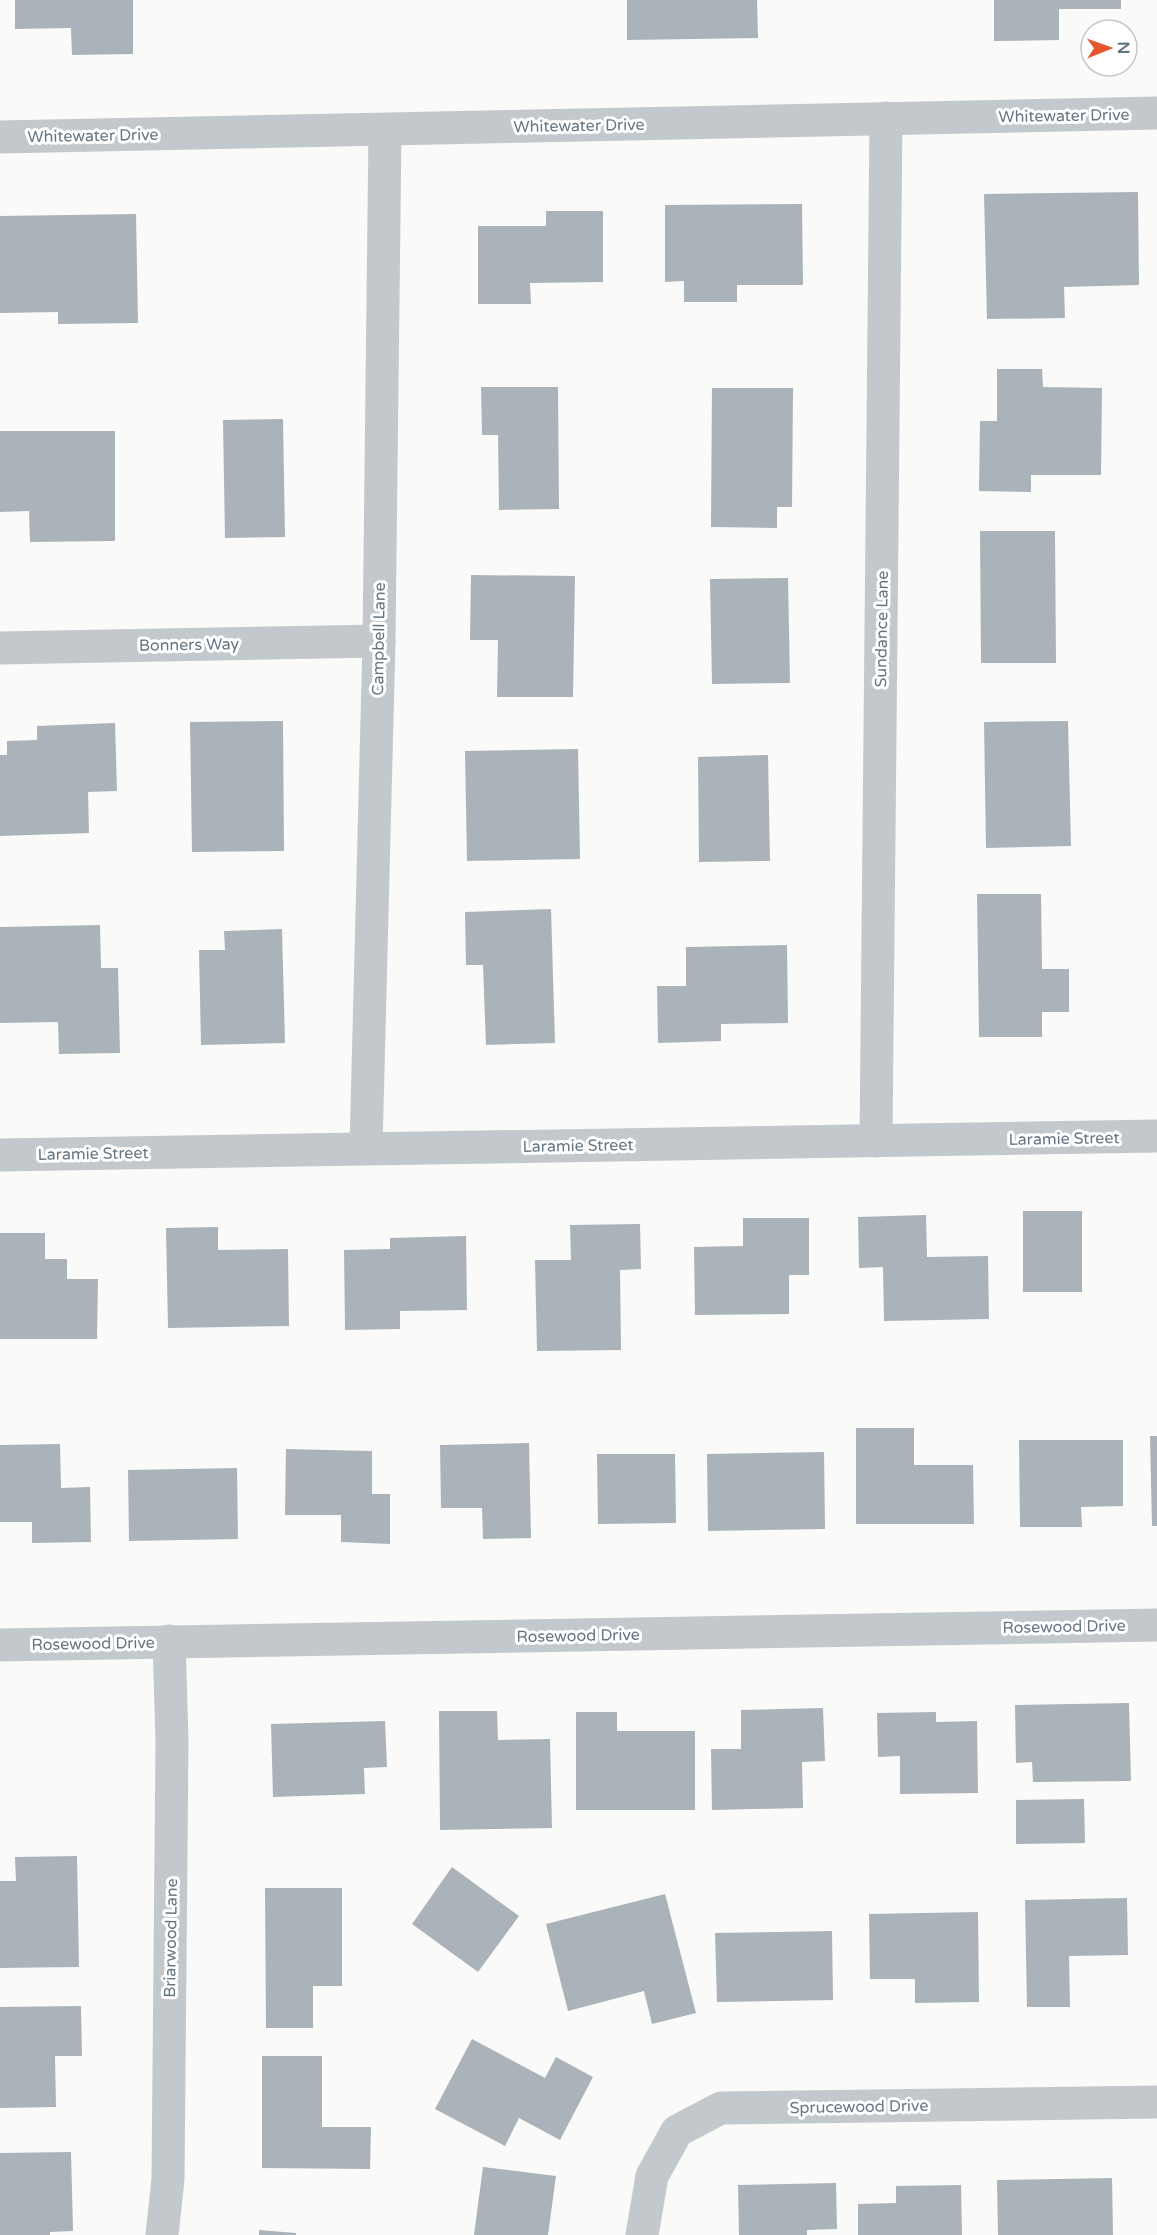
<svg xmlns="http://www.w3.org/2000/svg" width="1157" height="2235" font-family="'Varela Round',sans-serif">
<rect width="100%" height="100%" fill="#fafaf8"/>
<g fill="#aab3b9">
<polygon points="15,0 133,0 133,54 72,55 71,28 15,29"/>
<polygon points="627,0 757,0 758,38 627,40"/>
<polygon points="994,0 1121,0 1121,9 1059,9 1059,40 994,41"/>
<polygon points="1138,192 1139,285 1064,287 1065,318 987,319 984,194"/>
<polygon points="802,204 803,285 737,285 737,302 684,302 684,281 665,282 665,205"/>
<polygon points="546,211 603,211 603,282 530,283 531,304 478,304 478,226 546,226"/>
<polygon points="136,214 138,323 58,324 58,312 0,313 0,216"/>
<polygon points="997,369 1042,369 1043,387 1102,388 1101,475 1031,475 1031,492 979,491 980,421 997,421"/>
<polygon points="481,387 558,387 559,509 499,510 498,435 482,435"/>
<polygon points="712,388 793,388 792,507 777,507 777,528 711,527"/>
<polygon points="283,419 285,537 225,538 223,420"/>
<polygon points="0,431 115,431 115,541 30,542 29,511 0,512"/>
<polygon points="980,531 1055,531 1056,663 981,663"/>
<polygon points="471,575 575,576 573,697 497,697 498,640 470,640"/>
<polygon points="788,578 790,683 712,684 710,579"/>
<polygon points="283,721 284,851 192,852 190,722"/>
<polygon points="1068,721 1071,846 986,848 984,722"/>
<polygon points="115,723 117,791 88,792 89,833 0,836 0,755 7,755 7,741 37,740 37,726"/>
<polygon points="578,749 580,859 467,861 465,751"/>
<polygon points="768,755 770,861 699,862 698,757"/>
<polygon points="977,894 1041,894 1042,969 1069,969 1069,1012 1042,1012 1042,1037 979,1037"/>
<polygon points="551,909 555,1043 486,1045 483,965 466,965 465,912"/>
<polygon points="100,925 101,968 118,968 120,1053 59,1054 58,1022 0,1023 0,927"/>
<polygon points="282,929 285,1043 201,1045 199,950 225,950 224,931"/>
<polygon points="787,945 788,1023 721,1024 721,1041 658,1043 657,986 686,986 686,947"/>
<rect x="1023" y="1211" width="59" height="81"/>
<polygon points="926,1215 927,1257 988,1256 989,1319 884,1321 883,1267 859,1268 858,1217"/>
<polygon points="743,1218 809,1218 809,1275 789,1275 789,1314 695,1315 694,1247 743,1246"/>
<polygon points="640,1224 641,1269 620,1270 621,1350 537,1351 535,1260 571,1260 570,1225"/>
<polygon points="218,1227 218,1250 288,1249 289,1326 168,1328 166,1228"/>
<polygon points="0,1233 45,1233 45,1259 67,1259 67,1279 98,1279 97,1339 0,1339"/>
<polygon points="466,1236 467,1310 400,1311 400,1329 345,1330 344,1250 390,1249 390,1238"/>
<polygon points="856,1428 914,1428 914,1465 973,1465 974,1524 856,1524"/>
<polygon points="1150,1436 1157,1436 1157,1526 1152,1526"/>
<polygon points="1019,1440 1123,1440 1123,1506 1081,1507 1082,1527 1020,1527"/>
<polygon points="529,1443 531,1538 483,1539 482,1508 441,1508 440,1445"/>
<polygon points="60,1444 61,1488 90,1487 91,1542 32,1543 32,1522 0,1522 0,1445"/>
<polygon points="286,1449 372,1451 372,1494 390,1494 390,1544 341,1542 341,1515 285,1515"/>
<polygon points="824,1452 825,1529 708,1531 707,1454"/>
<polygon points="597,1454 675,1454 676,1523 598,1524"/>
<polygon points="237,1468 238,1539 129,1541 128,1470"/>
<polygon points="1129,1703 1131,1781 1033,1782 1032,1762 1016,1763 1015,1705"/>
<polygon points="823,1708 825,1761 802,1762 803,1808 712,1810 711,1749 741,1749 741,1710"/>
<polygon points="439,1711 497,1711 498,1740 550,1739 552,1828 440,1830"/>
<polygon points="576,1712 617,1712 617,1731 695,1731 695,1810 576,1810"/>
<polygon points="936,1712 936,1722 977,1721 978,1793 900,1794 900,1756 878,1757 877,1713"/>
<polygon points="385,1721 387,1767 364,1768 365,1794 273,1797 271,1724"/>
<polygon points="1084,1799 1085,1843 1016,1844 1016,1800"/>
<polygon points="77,1856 79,1967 0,1968 0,1881 16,1881 15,1857"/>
<polygon points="452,1867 519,1916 478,1972 412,1924"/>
<polygon points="265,1888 342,1888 342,1986 313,1986 313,2028 266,2028"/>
<polygon points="665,1894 696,2013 652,2024 644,1991 568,2011 546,1924"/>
<polygon points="1127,1898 1128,1955 1069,1956 1070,2007 1027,2007 1025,1900"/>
<polygon points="978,1912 979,2002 915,2003 915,1979 870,1979 869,1914"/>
<polygon points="832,1931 833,2000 717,2002 715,1933"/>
<polygon points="81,2006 82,2056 55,2056 56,2107 0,2108 0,2007"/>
<polygon points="472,2039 545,2078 556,2057 593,2077 560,2140 519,2118 505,2146 435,2109"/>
<polygon points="262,2056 322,2056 322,2127 371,2127 370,2169 262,2168"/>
<polygon points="71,2152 73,2231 50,2232 50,2235 0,2235 0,2153"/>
<polygon points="483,2167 556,2176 548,2235 474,2235"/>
<polygon points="1112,2178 1113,2235 998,2235 997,2180"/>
<polygon points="836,2183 837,2229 807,2230 807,2235 739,2235 738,2185"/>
<polygon points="961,2185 962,2235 858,2235 858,2204 896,2203 896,2186"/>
<polygon points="259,2230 296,2233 296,2235 259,2235"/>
</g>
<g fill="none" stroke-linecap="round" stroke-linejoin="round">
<g stroke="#c3c8cc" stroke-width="33">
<polyline points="0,137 1157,113"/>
<polyline points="0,648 379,641"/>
<polyline points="876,1141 886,118"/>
<polyline points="366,1148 379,641 385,130"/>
<polyline points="0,1155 1157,1136"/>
<polyline points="0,1645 1157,1625"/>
<polyline points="162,2235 168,2179 172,1741 169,1641"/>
<polyline points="642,2235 652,2176 677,2131 721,2108 1157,2102"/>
</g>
</g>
<g text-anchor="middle" stroke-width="6" stroke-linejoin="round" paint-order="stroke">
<g font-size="16" fill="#657683" stroke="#fff">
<text transform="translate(1064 115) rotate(-1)" y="6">Whitewater Drive</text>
<text transform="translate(579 125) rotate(-1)" y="6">Whitewater Drive</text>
<text transform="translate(93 135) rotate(-1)" y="6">Whitewater Drive</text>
<text transform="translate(881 629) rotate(-89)" y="6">Sundance Lane</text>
<text transform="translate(378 639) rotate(-89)" y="6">Campbell Lane</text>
<text transform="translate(189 644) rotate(-1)" y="6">Bonners Way</text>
<text transform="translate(1064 1138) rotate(-1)" y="6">Laramie Street</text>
<text transform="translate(578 1145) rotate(-1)" y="6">Laramie Street</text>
<text transform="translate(93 1153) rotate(-1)" y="6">Laramie Street</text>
<text transform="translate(1064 1626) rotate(-1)" y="6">Rosewood Drive</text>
<text transform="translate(578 1635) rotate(-1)" y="6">Rosewood Drive</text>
<text transform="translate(93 1643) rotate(-1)" y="6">Rosewood Drive</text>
<text transform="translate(170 1938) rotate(-89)" y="6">Briarwood Lane</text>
<text transform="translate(859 2106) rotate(-1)" y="6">Sprucewood Drive</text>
</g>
</g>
<g transform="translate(1109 48) rotate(89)"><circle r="28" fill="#ffffff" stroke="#c1c8cd" stroke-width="1.5"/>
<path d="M0-4.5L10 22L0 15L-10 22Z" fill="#e4572e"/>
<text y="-9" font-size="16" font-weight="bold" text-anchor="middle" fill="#657683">N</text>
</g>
</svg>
